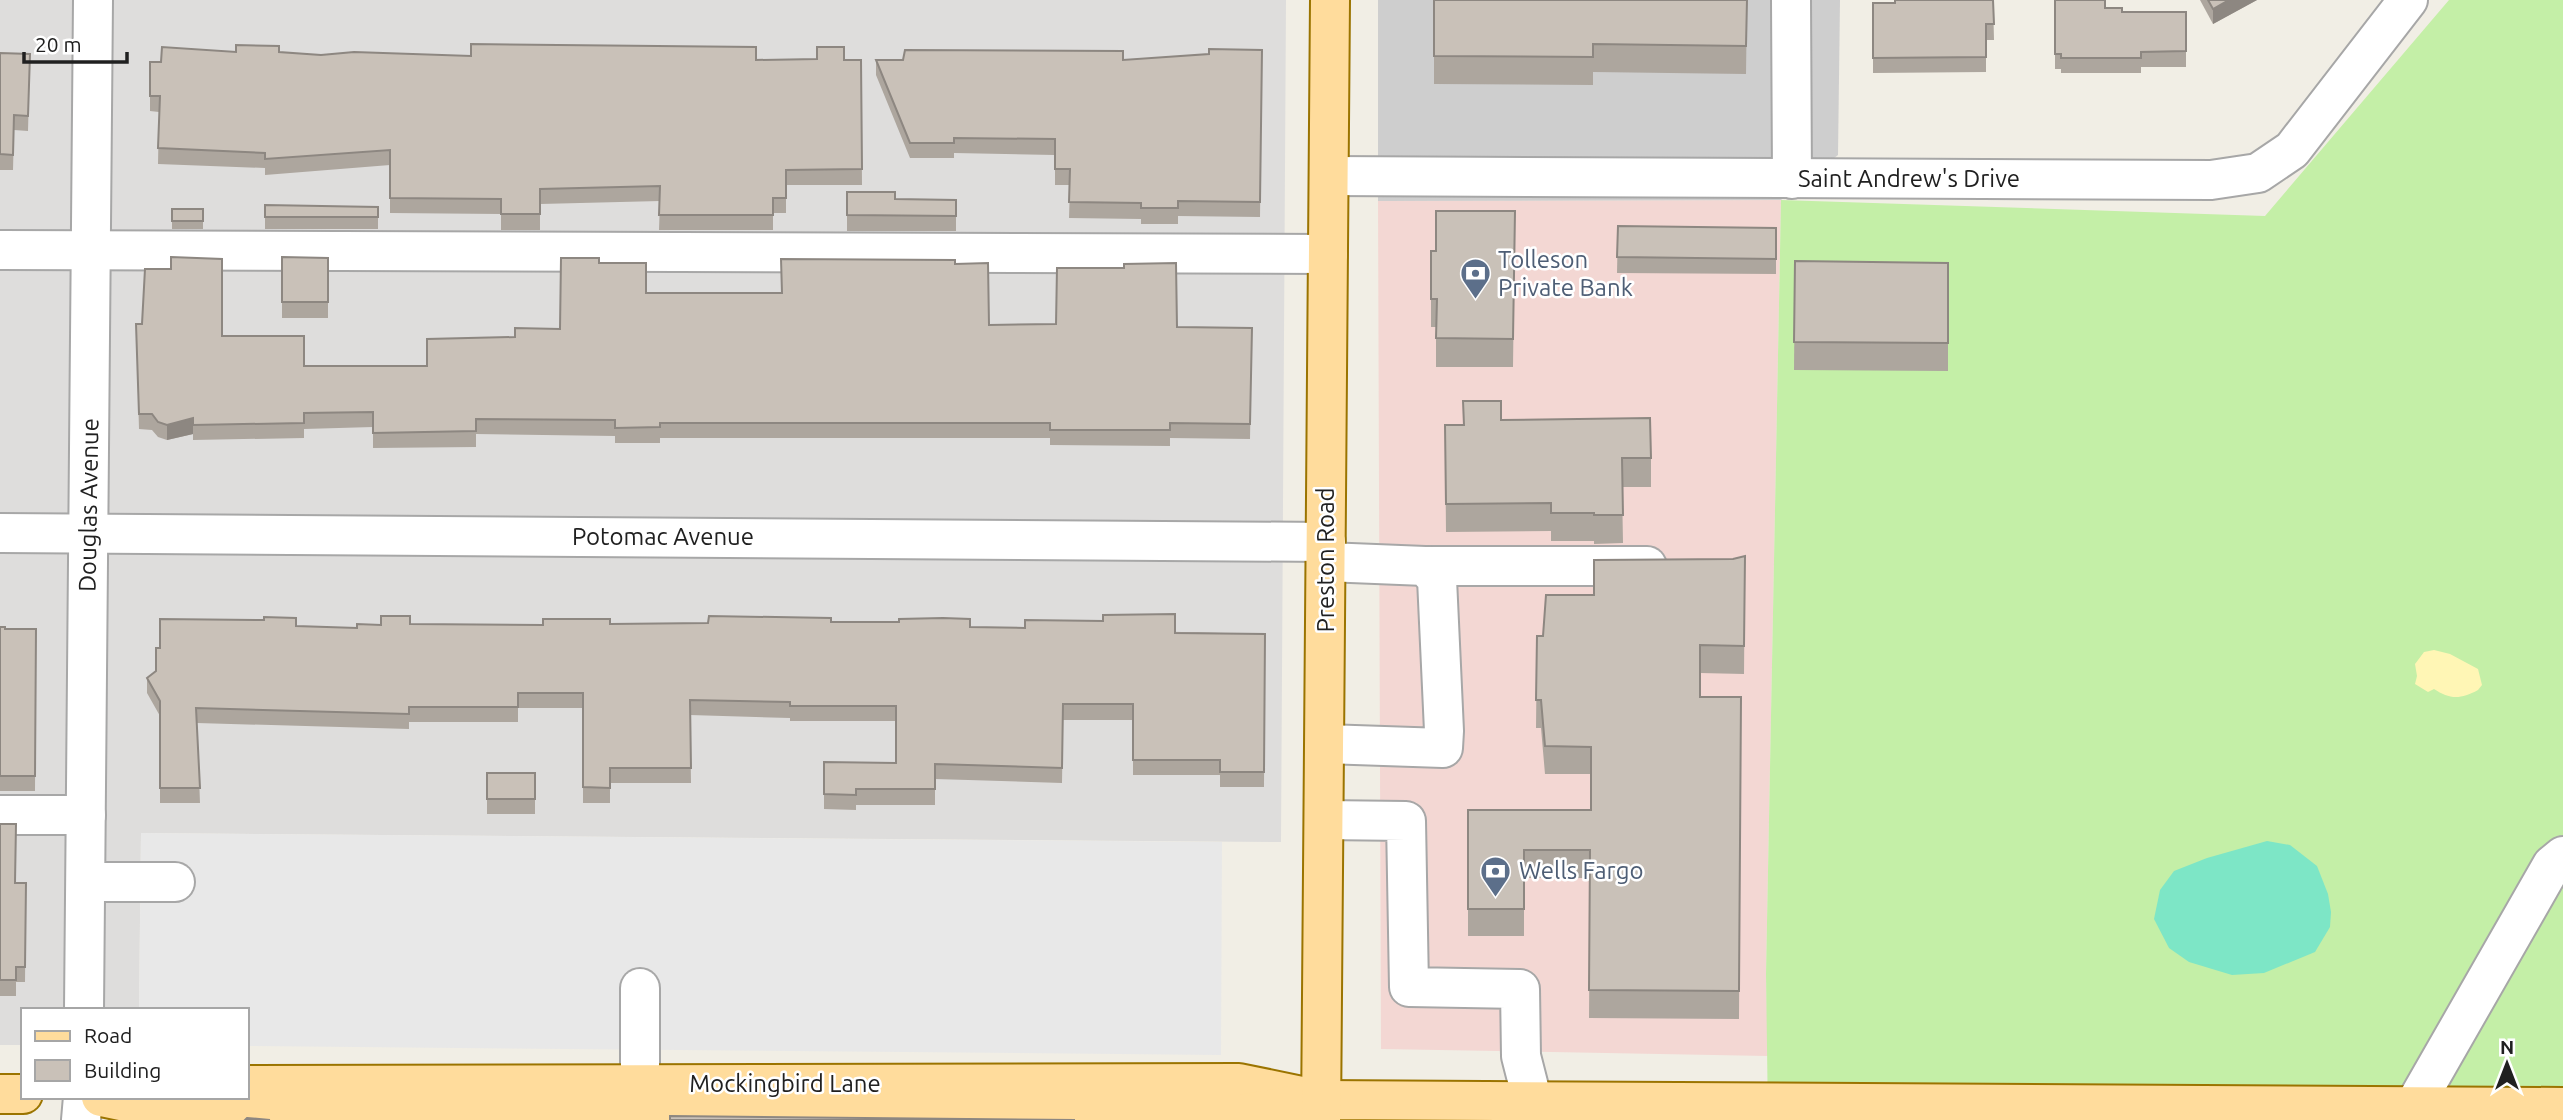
<svg xmlns="http://www.w3.org/2000/svg" width="2563" height="1120" font-family="Ubuntu,sans-serif">
<rect width="100%" height="100%" fill="#f1eee5"/>
<polygon fill="#dedddc" points="0,0 1286,0 1281,842 141,833 139,1010 23,1010 23,1045 0,1045"/>
<polygon fill="#f3d7d3" points="1781,200 1766,974 1768,1056 1381,1049 1378,201"/>
<polygon fill="#cecece" points="1378,0 1840,0 1838,155 1781,200 1378,201"/>
<polygon fill="#c4efa7" points="2449,0 2563,0 2563,1120 1768,1120 1766,974 1781,200 2265,216"/>
<path fill="#fff6b5" d="M2434,650l16,4 28,15 4,16 -4,5c-18,10 -29,9 -44,-1l-6,3 -13,-8 2,-8 -2,-12 9,-12z"/>
<polygon fill="#7de6c6" points="2267,841 2290,845 2317,866 2328,894 2331,912 2330,927 2315,952 2264,973 2232,975 2189,962 2169,948 2154,919 2160,890 2174,871 2207,858"/>
<polygon fill="#e8e8e8" points="141,833 1222,842 1221,1055 247,1046 247,1010 139,1010"/>
<g fill="none" stroke-linecap="round" stroke-linejoin="round">
<defs>
<g id="minor">
<polyline points="1791,0 1792,179"/>
<polyline points="1329,176 2211,180 2258,173 2292,150 2408,0"/>
<polyline points="0,250 1328,254"/>
<polyline points="0,533 1326,542"/>
<polyline points="1425,566 1647,566"/>
<polyline points="1325,744 1443,748 1444,731 1437,579 1425,566 1326,562"/>
<polyline points="0,815 86,815"/>
<polyline points="1324,820 1406,821 1409,987 1520,989 1521,1056 1533,1103"/>
<polyline points="86,882 175,882"/>
<polyline points="84,1010 93,0"/>
<polyline points="640,1084 640,988"/>
<polyline points="2414,1106 2552,865 2563,856"/>
<polyline points="81,1120 83,1097"/>
</g>
<g id="major">
<polyline points="247,1085 1239,1083 1302,1096"/>
<polyline points="0,1094 23,1094"/>
<polyline points="101,1097 180,1113 220,1114 1240,1114 1321,1100 2563,1107"/>
<polyline points="1321,1120 1330,0"/>
</g>
</defs>
<use href="#minor" stroke="#a7a7a7" stroke-width="42"/>
<use href="#major" stroke="#9b7400" stroke-width="42"/>
<use href="#minor" stroke="#fff" stroke-width="38"/>
<use href="#major" stroke="#ffdc9c" stroke-width="38"/>
</g>
<g fill="#ada69e">
<polygon points="1434,0 1747,0 1746,74 1593,72 1593,85 1434,84"/>
<polygon points="1993,0 1994,40 1986,40 1986,72 1873,73 1873,3"/>
<polygon points="2055,0 2122,12 2186,12 2186,67 2141,67 2141,73 2061,73 2061,69 2055,69"/>
<polygon points="2200,0 2257,0 2213,24"/>
<polygon points="1262,50 1260,217 1178,216 1178,224 1141,224 1141,219 1069,218 1070,185 1055,185 1055,155 954,153 954,158 910,158 876,75 876,60 1123,60"/>
<polygon points="236,52 279,52 321,55 861,60 862,185 786,185 786,213 773,213 773,230 659,230 660,201 540,204 540,230 501,230 501,214 390,213 390,165 265,175 265,168 158,164 159,112 150,111 150,62 161,62"/>
<polygon points="0,53 30,54 28,131 14,130 13,170 0,170"/>
<polygon points="847,192 895,199 956,200 956,231 847,231"/>
<polygon points="265,205 378,207 378,229 265,229"/>
<rect x="172" y="209" width="31" height="20"/>
<polygon points="1515,211 1513,367 1436,367 1436,327 1431,327 1431,299 1436,251"/>
<polygon points="1618,226 1776,228 1776,274 1617,273"/>
<polygon points="282,257 328,258 328,318 282,318"/>
<polygon points="1795,261 1948,263 1948,371 1794,370"/>
<polygon points="599,263 646,293 782,293 955,264 989,325 1252,328 1250,439 1170,438 1170,446 1050,445 1050,438 660,438 660,443 615,443 615,436 476,434 476,447 373,448 373,427 304,429 304,438 193,440 193,434 167,440 158,437 152,430 139,429 136,324 222,336 304,366 427,366 515,337 560,329"/>
<polygon points="1501,420 1651,458 1651,487 1622,487 1623,543 1594,544 1594,541 1551,541 1551,531 1446,532 1445,425 1463,425"/>
<polygon points="1745,556 1744,674 1700,673 1700,697 1741,697 1739,1019 1589,1018 1590,878 1524,878 1524,936 1468,936 1468,810 1591,810 1591,774 1545,774 1541,728 1536,728 1537,636 1543,636 1594,595"/>
<polygon points="831,622 970,627 1265,634 1264,787 1220,787 1220,775 1133,775 1133,720 1063,720 1062,783 935,779 935,805 856,805 856,810 824,809 824,762 896,763 896,721 790,721 790,718 690,715 691,783 610,783 610,803 583,803 583,708 518,708 518,722 409,722 409,729 197,723 200,803 160,803 160,716 147,693 147,678 156,671 160,648 296,626 357,628 381,625 410,624 543,625 610,624"/>
<polygon points="0,627 5,629 36,629 35,791 0,791"/>
<rect x="487" y="773" width="48" height="41"/>
<polygon points="0,824 15,883 26,883 25,982 16,982 16,996 0,996"/>
</g>
<g fill="#8d8781">
<polygon points="2229,0 2257,0 2213,24 2213,9"/>
<polygon points="193,418 193,434 167,440 167,425"/>
</g>
<g fill="#c9c1b8" stroke="#8d8781" stroke-width="2">
<polygon points="1434,0 1747,0 1746,46 1593,44 1593,57 1434,56"/>
<polygon points="1895,0 1993,0 1994,24 1986,24 1986,57 1873,58 1873,3 1895,3"/>
<polygon points="2055,0 2105,0 2105,8 2122,8 2122,12 2186,12 2186,51 2141,52 2141,58 2061,58 2061,54 2055,54"/>
<polygon points="2208,0 2229,0 2213,9"/>
<polygon points="471,44 756,47 756,60 817,59 817,47 844,47 844,60 861,60 862,169 786,170 786,198 773,198 773,215 659,215 660,186 540,189 540,214 501,214 501,199 390,198 390,150 265,159 265,153 158,148 160,96 150,96 150,62 161,62 162,47 236,52 236,45 279,46 279,52 321,55 354,52 471,56"/>
<polygon points="1209,49 1262,50 1260,202 1178,201 1178,208 1141,208 1141,203 1069,202 1070,169 1055,169 1055,139 954,138 954,143 910,143 876,60 903,60 905,50 1123,51 1123,60 1209,54"/>
<polygon points="0,53 30,54 28,116 14,115 13,155 0,154"/>
<polygon points="847,192 895,192 895,199 956,200 956,216 847,215"/>
<polygon points="265,205 378,207 378,217 265,217"/>
<rect x="172" y="209" width="31" height="12"/>
<polygon points="1436,211 1515,211 1513,339 1436,338 1437,299 1431,299 1431,251 1436,251"/>
<polygon points="1618,226 1776,228 1776,259 1617,257"/>
<polygon points="171,257 222,259 222,336 304,336 304,366 427,366 427,339 515,337 515,328 560,329 561,258 599,258 599,263 646,263 646,293 782,293 781,259 955,260 955,264 988,263 989,325 1056,324 1057,268 1124,268 1124,264 1176,263 1177,327 1252,328 1250,424 1170,423 1170,430 1050,430 1050,423 660,423 660,427 615,428 615,420 476,419 476,431 373,433 373,412 304,413 304,423 193,425 193,418 167,425 158,422 152,414 139,414 136,324 142,324 145,269 171,269"/>
<polygon points="282,257 328,258 328,302 282,302"/>
<polygon points="1795,261 1948,263 1948,343 1794,342"/>
<polygon points="1463,401 1501,401 1501,420 1650,418 1651,458 1622,458 1623,515 1594,515 1594,513 1551,513 1551,503 1446,504 1445,425 1464,425"/>
<polygon points="1745,556 1744,646 1700,645 1700,697 1741,697 1739,991 1589,990 1590,850 1524,850 1524,909 1468,909 1468,810 1591,810 1591,747 1545,746 1541,700 1536,700 1537,636 1543,636 1546,595 1594,595 1594,560 1733,559"/>
<polygon points="1175,614 1175,633 1265,634 1264,772 1220,772 1220,760 1133,760 1133,704 1063,704 1062,768 935,764 935,789 856,789 856,795 824,794 824,762 896,763 896,706 790,706 790,702 690,700 691,768 610,768 610,788 583,787 583,693 518,693 518,707 409,707 409,714 196,708 200,788 160,788 160,701 147,678 156,671 156,648 160,648 160,619 264,620 264,617 296,618 296,626 357,628 357,624 381,625 381,616 410,616 410,624 543,625 543,619 610,619 610,624 708,623 709,616 831,618 831,622 899,622 899,619 943,618 970,619 970,627 1025,628 1025,620 1103,621 1103,615"/>
<polygon points="0,627 5,627 5,629 36,629 35,776 0,776"/>
<rect x="487" y="773" width="48" height="26"/>
<polygon points="0,824 16,824 15,883 26,883 25,967 16,967 16,980 0,980"/>
<polygon points="670,1116 1075,1120 670,1120"/>
<polygon points="247,1118 270,1120 245,1120"/>
</g>
<defs>
<symbol id="bank-pin" viewBox="-11 -11 22 30"><path d="M0 17L-7.5 6A9.5 9.5 0 1 1 7.5 6Z" fill="#5c6f8a" stroke="#fff"/><path d="M-6-4H6V4H-6ZM0-2.3a2.3 2.3 0 1 0 0 4.6a2.3 2.3 0 1 0 0-4.6Z" fill="#fff"/></symbol>
</defs>
<g fill-rule="evenodd">
<use href="#bank-pin" x="1458" y="256" width="35" height="47"/>
<use href="#bank-pin" x="1478" y="854" width="35" height="47"/>
</g>
<g text-anchor="middle" stroke-width="5" stroke-linejoin="round" paint-order="stroke">
<g font-size="24" fill="#202020" stroke="#fff">
<text x="1909" y="187">Saint Andrew's Drive</text>
<text transform="translate(89 505) rotate(-89)" y="8">Douglas Avenue</text>
<text x="663" y="545">Potomac Avenue</text>
<text transform="translate(1326 560) rotate(-90)" y="8">Preston Road</text>
<text x="785" y="1092">Mockingbird Lane</text>
</g>
<g font-size="24" fill="#4e5e75" stroke="#fff" text-anchor="start">
<text x="1498" y="268">Tolleson<tspan x="1498" dy="28">Private Bank</tspan></text>
<text x="1519" y="879">Wells Fargo</text>
</g>
</g>
<rect x="21" y="1008" width="228" height="91" fill="#ffffff" stroke="#a6a6a6" stroke-width="2"/>
<rect x="35" y="1031" width="35" height="10" fill="#ffdc9c" stroke="#a6a6a6" stroke-width="2"/>
<text x="84" y="1043" font-size="21" fill="#202020">Road</text>
<rect x="35" y="1060" width="35" height="21" fill="#c9c1b8" stroke="#a6a6a6" stroke-width="2"/>
<text x="84" y="1078" font-size="21" fill="#202020">Building</text>
<g transform="translate(2507 1064)" stroke="#ffffff" stroke-width="5" paint-order="stroke">
<path d="M0-5L12 26L0 18L-12 26Z" fill="#202020"/>
<text y="-10" font-size="19" font-weight="bold" text-anchor="middle" fill="#202020">N</text>
</g>
<path d="M24 52v10h103v-10" fill="none" stroke="#202020" stroke-width="3.5"/>
<text x="35" y="52" font-size="21" fill="#202020" stroke="#ffffff" stroke-width="5" paint-order="stroke">20 m</text>
</svg>
